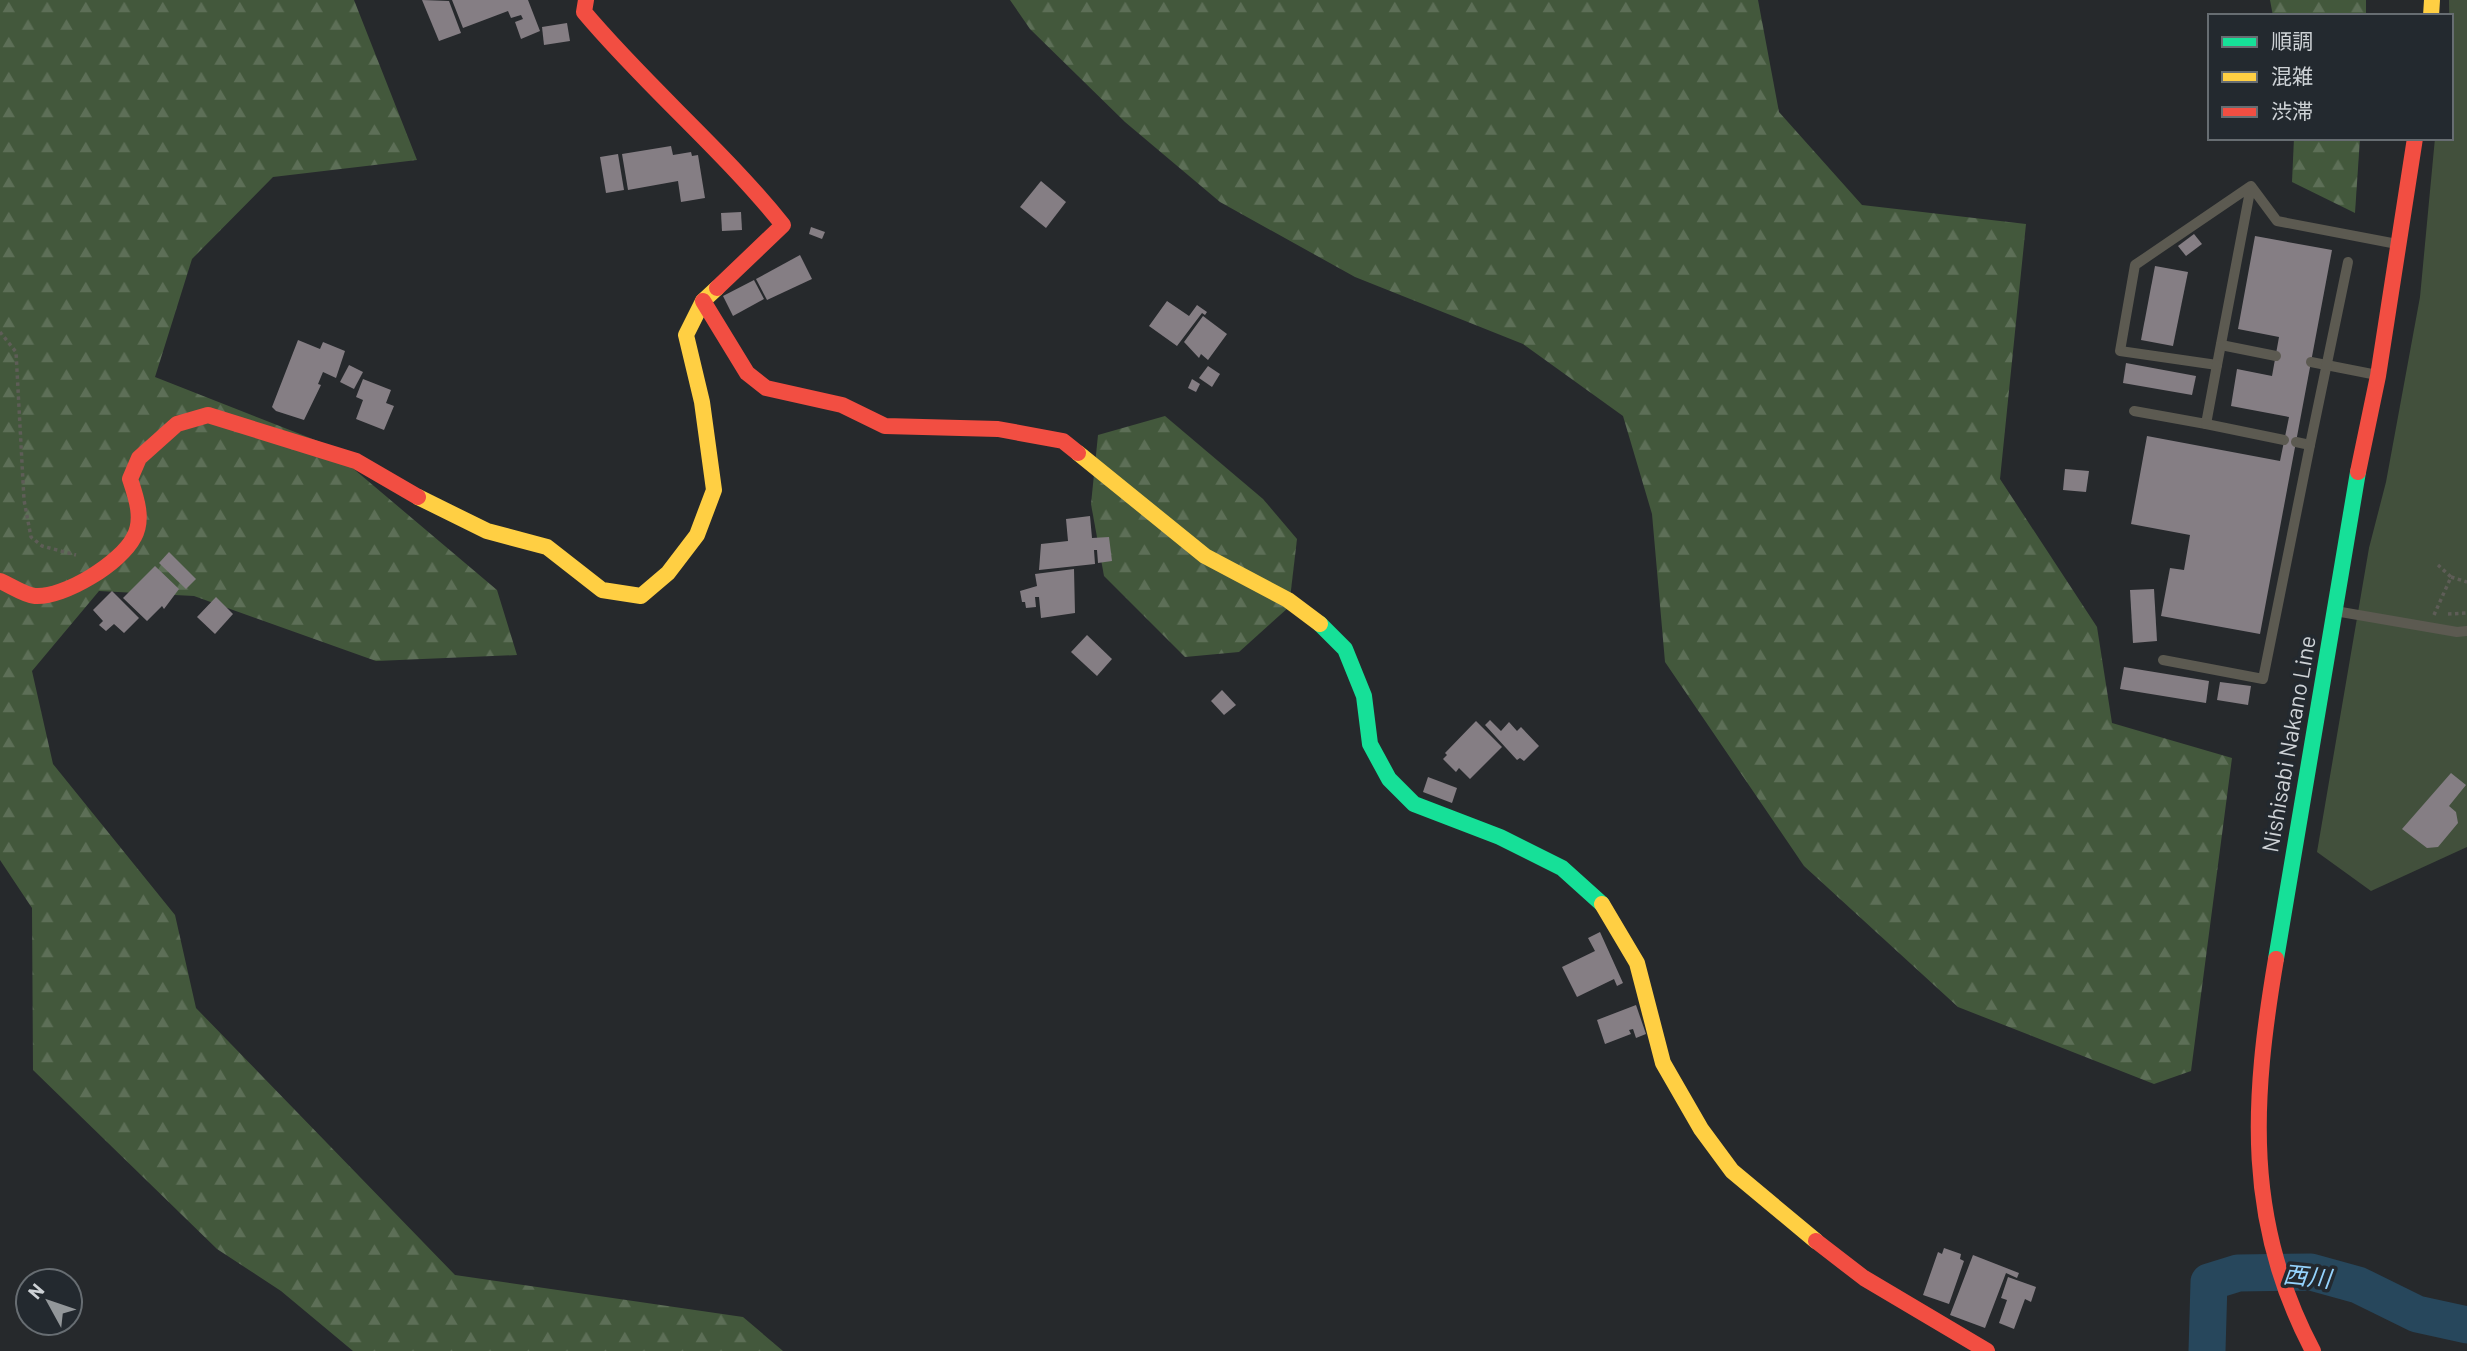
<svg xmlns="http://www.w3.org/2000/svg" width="2467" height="1351" font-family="Barlow,'Noto Sans JP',sans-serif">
<defs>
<pattern id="forest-firs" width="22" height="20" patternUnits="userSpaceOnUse" patternTransform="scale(1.75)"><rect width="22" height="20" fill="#43583c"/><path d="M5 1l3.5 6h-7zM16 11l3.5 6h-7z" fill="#5d6f57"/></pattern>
</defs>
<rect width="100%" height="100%" fill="#26292c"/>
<g fill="url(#forest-firs)">
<polygon points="0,0 354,0 417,160 273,177 192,259 155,377 323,443 497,590 517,655 376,661 194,596 99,591 32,671 53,764 175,915 196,1008 455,1275 743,1317 783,1351 353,1351 281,1291 217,1249 33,1070 32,908 0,860"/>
<polygon points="1010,0 1758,0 1779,112 1862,205 2026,224 2000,479 2097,627 2112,723 2232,758 2191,1071 2154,1084 1958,1007 1804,866 1665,662 1652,514 1623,416 1523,344 1355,277 1220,202 1125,122 1030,29"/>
<polygon points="2270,0 2366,0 2366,16 2273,16"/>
<polygon points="2294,138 2360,138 2355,213 2292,182"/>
<polygon points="1165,416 1263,499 1297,539 1289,607 1239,652 1185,657 1104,576 1091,504 1098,435"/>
</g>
<polygon fill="#42503c" points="2449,0 2467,0 2467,847 2371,891 2317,852 2369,548 2386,482 2420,297 2435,138 2451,138"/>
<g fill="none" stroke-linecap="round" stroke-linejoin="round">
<polyline stroke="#27475c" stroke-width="37" points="2207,1351 2209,1282 2238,1273 2311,1272 2358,1285 2417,1314 2467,1325"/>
</g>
<g fill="#857e84">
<polygon points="422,0 449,1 461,33 439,41"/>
<polygon points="452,0 528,0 540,31 521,39 515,22 523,19 521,15 511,18 508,11 463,28"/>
<polygon points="567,23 570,41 544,45 542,27"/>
<polygon points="671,146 673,155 691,152 692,156 698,155 705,198 681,202 678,181 628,190 622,154"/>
<polygon points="618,154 624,190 606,193 600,157"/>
<polygon points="1041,181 1066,202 1046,228 1020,207"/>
<polygon points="741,212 742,230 722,231 721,213"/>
<polygon points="811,227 825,232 822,239 809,234"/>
<polygon points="2194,234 2202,244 2186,256 2178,246"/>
<polygon points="2255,236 2332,250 2260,634 2161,616 2170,568 2184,570 2190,535 2131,524 2147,436 2280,461 2289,417 2231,406 2237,369 2272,376 2279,337 2238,329"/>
<polygon points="800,255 812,279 767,300 756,279"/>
<polygon points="2155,266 2188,272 2173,346 2141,340"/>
<polygon points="754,280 764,299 733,316 723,296"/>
<polygon points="1167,301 1189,316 1197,305 1207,312 1205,315 1202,313 1177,346 1149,326"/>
<polygon points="1203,316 1227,334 1208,360 1201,354 1199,358 1184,342"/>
<polygon points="298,340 320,349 323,342 345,351 336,378 323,372 318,384 321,385 304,420 276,411 272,407"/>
<polygon points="2126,363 2196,376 2192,395 2123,383"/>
<polygon points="349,365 363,372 354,389 340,382"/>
<polygon points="1208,366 1220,374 1212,387 1199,378"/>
<polygon points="363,379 391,390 386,403 394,406 384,430 356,419 363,400 356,397"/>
<polygon points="1192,379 1200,384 1196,392 1188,388"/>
<polygon points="2065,469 2089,471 2086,492 2063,490"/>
<polygon points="1090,516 1092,538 1109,537 1112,561 1098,563 1097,550 1094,550 1095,564 1039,570 1041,544 1068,541 1066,519"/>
<polygon points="169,552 196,579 186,589 159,563"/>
<polygon points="155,566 179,589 164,609 162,606 147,621 123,598"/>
<polygon points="1074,569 1075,613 1041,618 1039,597 1035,597 1036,607 1026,608 1025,602 1022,602 1020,591 1037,586 1035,574"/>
<polygon points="2154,589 2157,641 2133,643 2130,590"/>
<polygon points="112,591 139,618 124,633 114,624 106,631 99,625 103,621 93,610"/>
<polygon points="216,597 233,614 215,634 197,617"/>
<polygon points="1087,635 1112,659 1097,676 1071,652"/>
<polygon points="2124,667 2209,681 2206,703 2120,689"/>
<polygon points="2220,682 2251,686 2248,705 2217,700"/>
<polygon points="1222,690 1236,705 1224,715 1211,701"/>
<polygon points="1490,720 1501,731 1509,722 1517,731 1521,727 1539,746 1524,761 1520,758 1517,760 1485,725"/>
<polygon points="1476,721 1502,747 1470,779 1459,768 1456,772 1443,759 1447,755 1445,753"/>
<polygon points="2451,773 2466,785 2449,806 2456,812 2458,823 2438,847 2427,848 2402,829"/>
<polygon points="1428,777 1457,788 1452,803 1423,792"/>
<polygon points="1600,932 1623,983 1617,986 1614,979 1577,997 1562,967 1595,951 1588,938"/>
<polygon points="1636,1005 1646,1034 1636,1038 1633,1029 1629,1030 1631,1034 1605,1044 1597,1020"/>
<polygon points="1944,1248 1961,1254 1960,1259 1964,1261 1949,1304 1923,1295 1938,1252 1942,1254"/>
<polygon points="1973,1255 2019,1273 2017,1278 2006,1273 1985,1328 1950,1315"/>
<polygon points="2008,1277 2036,1287 2031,1302 2025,1299 2014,1329 1999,1323 2007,1300 2001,1298"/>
</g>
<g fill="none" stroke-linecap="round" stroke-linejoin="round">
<g stroke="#5e5d57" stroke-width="3.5" stroke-dasharray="3.5 3.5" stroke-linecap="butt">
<polyline points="0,332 16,352 24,500 31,537 42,546 76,555"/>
<polyline points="2451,577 2467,582"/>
<polyline points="2448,614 2467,613"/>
<polyline points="2434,615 2451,577 2438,565"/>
</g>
<g stroke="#5c5a51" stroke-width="10">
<polyline points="2251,186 2217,365 2120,351 2135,265 2251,186 2277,221 2397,244"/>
<polyline points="2221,345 2276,356"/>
<polyline points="2311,362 2377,375"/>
<polyline points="2134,411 2206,424 2217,365"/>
<polyline points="2206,424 2284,440"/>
<polyline points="2310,445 2348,262"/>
<polyline points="2335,611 2457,632 2467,631"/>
<polyline points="2163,660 2263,679 2310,445 2296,442"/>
</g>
<g stroke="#16e098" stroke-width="16">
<polyline points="1320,624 1345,649 1364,696 1370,744 1389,779 1414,804 1500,837 1562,868 1602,904"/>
<polyline points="2276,959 2358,472"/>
</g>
<g stroke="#ffcf43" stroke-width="16">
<polyline points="2431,16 2432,0"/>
<polyline points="1078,453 1205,556 1288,600 1320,624"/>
<polyline points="418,497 487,531 547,547 602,590 641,596 668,573 697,535 714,490 702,402 686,335 703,301 717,288"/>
<polyline points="1602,904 1637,963 1663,1063 1701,1129 1732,1171 1816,1241"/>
</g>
<g stroke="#f24e42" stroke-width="16">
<path d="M586,0l-2,12c63,75 138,137 199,213l-66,63"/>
<polyline points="703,301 747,373 766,388 842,405 885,426 998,429 1063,441 1078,453"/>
<polyline points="2358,472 2378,376 2415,138"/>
<path d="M0,581c10,4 24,14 35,15 29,2 86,-33 99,-59 10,-18 2,-40 -4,-58l9,-21 38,-34 31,-9 148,46 62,36"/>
<path d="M2276,959c-24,141 -32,262 37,392"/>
<polyline points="1816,1241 1864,1278 1987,1351"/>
</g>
</g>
<g text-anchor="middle" stroke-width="7" stroke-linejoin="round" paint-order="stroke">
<g font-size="23" fill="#ced2d6" stroke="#23292f">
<text transform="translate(2289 744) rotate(-80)" y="8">Nishisabi Nakano Line</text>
</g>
<g font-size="24" font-style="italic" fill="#95d3fd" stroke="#23292f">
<text transform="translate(2307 1277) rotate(6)" y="8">西川</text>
</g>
</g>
<rect x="2208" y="14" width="245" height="126" fill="#23292f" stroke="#676d72" stroke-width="2"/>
<rect x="2222" y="37" width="35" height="10" fill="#16e098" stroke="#676d72" stroke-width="2"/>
<text x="2271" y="49" font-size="21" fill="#ced2d6">順調</text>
<rect x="2222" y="72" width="35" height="10" fill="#ffcf43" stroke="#676d72" stroke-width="2"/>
<text x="2271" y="84" font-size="21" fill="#ced2d6">混雑</text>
<rect x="2222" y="107" width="35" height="10" fill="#f24e42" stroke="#676d72" stroke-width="2"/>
<text x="2271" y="119" font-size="21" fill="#ced2d6">渋滞</text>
<g transform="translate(49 1302) rotate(310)"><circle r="33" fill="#23292f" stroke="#676d72" stroke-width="2"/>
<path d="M0-5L12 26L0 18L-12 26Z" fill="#93979a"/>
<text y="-10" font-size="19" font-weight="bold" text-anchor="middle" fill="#ced2d6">N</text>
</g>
</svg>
